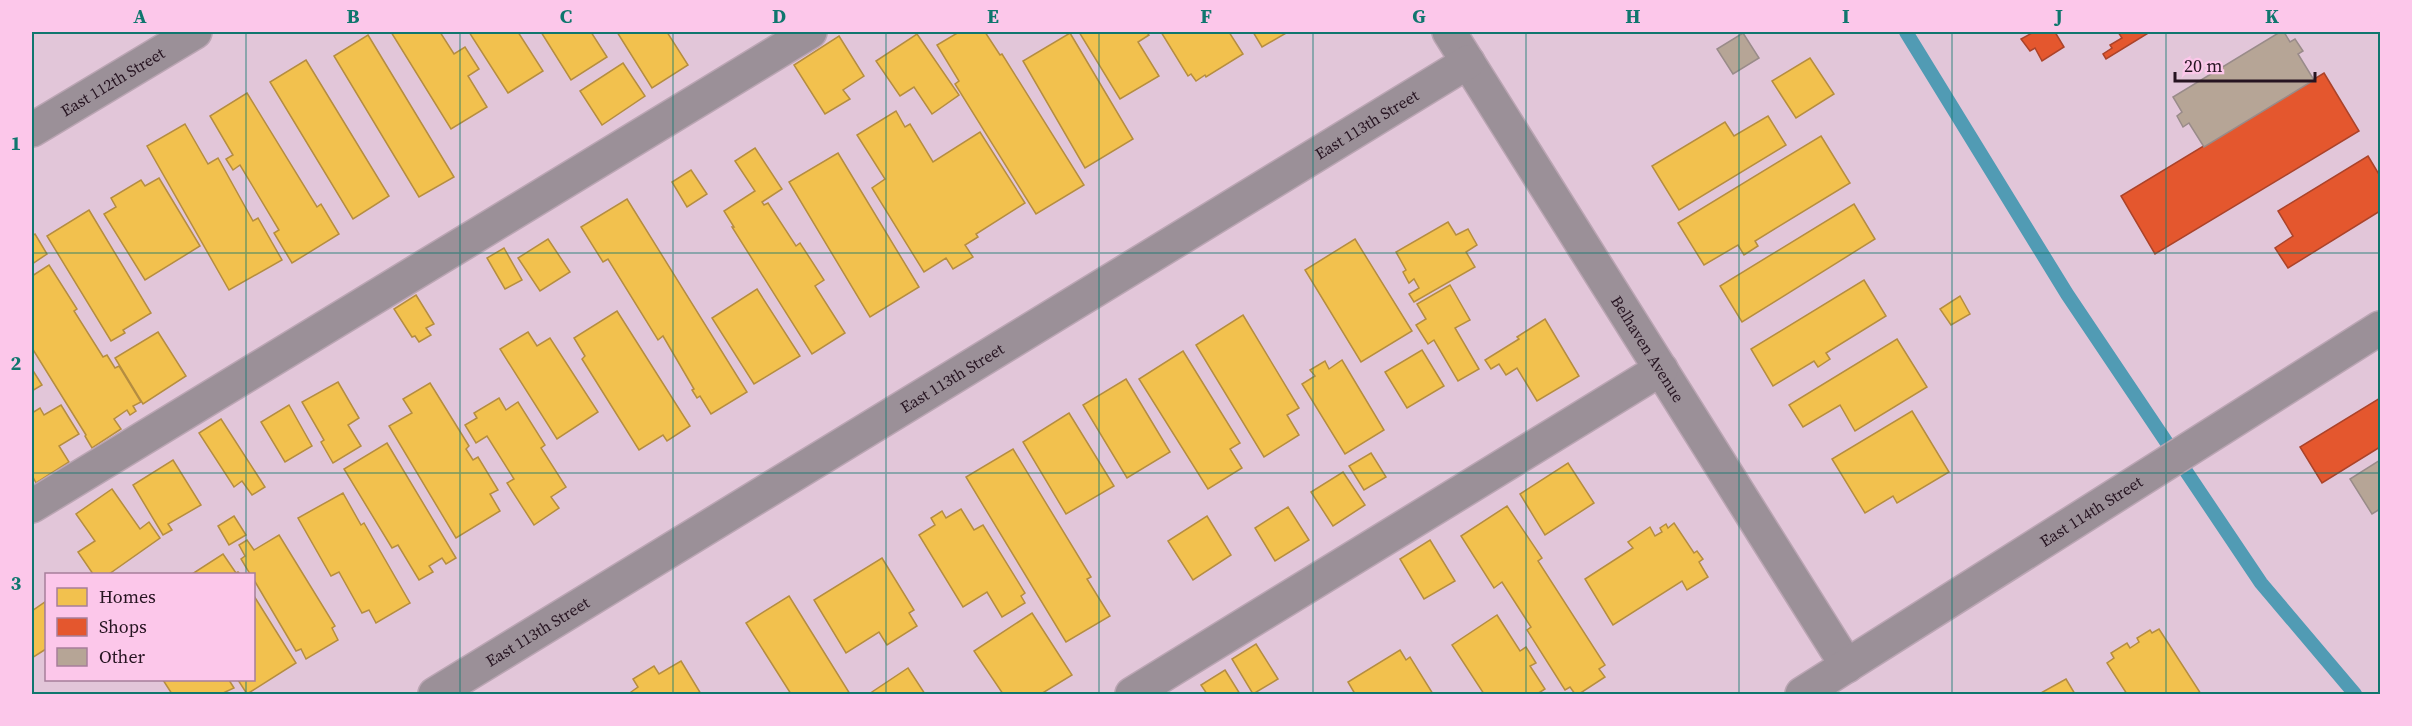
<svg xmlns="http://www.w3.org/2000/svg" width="2412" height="726" font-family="'Source Serif 4',serif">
<rect width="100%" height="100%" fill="#e2c6d9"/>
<g fill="#f2c14e" stroke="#b58d40" stroke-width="1.5">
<polygon points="391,32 440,32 454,54 465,47 479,69 468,76 487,107 451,129"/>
<polygon points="469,32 518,32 543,71 508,93"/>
<polygon points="541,32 591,32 607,57 571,80"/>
<polygon points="617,32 667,32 688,65 652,88"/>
<polygon points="959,32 985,32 1000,55 1002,54 1084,185 1036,214 955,84 959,81 937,45"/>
<polygon points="1079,32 1146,32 1149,35 1138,42 1159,76 1120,99"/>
<polygon points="1161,32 1229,32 1243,54 1206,77 1205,75 1196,81 1191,74 1188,76"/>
<polygon points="1253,32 1288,32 1262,47"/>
<polygon points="1070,33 1133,139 1085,168 1023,61"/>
<polygon points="917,34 959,95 932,114 914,87 900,96 876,61"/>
<polygon points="368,35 454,177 419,197 334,56"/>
<polygon points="839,36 864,76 843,90 850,99 825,114 794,65"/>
<polygon points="1810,58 1834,94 1796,118 1772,81"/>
<polygon points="306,60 389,196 353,219 270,82"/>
<polygon points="623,63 645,96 602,125 580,91"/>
<polygon points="247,93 317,207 321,204 339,234 292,263 274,233 279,230 240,165 233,170 226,159 233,155 210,116"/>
<polygon points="896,111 905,127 910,124 933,162 980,132 1025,203 976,234 978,237 965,245 973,257 953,269 946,258 924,272 872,188 885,179 857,135"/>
<polygon points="1768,116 1786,145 1679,210 1652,166 1725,122 1734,136"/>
<polygon points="185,124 208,164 218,158 253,221 258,218 282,260 229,290 147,146"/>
<polygon points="1821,136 1850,183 1755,241 1758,246 1744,255 1738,245 1704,265 1678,223"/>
<polygon points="755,148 782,189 762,202 764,205 768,203 796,246 800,243 824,280 815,286 845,333 812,354 732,227 734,227 724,211 755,191 735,161"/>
<polygon points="838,153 919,287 870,317 789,182"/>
<polygon points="691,170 707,194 687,207 672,182"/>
<polygon points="159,178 200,246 145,280 104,214 116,207 111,198 141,180 145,186"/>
<polygon points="627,199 747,392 711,414 700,396 697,398 692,390 694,389 663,336 658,340 608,259 603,262 581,227"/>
<polygon points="1854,204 1875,239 1742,322 1720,286"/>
<polygon points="89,210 151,313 123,330 125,333 111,341 47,236"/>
<polygon points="1448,222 1456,235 1468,229 1477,245 1466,252 1475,267 1414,302 1409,294 1419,288 1414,279 1409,283 1403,272 1406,270 1396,252"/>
<polygon points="35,234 47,254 32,264 32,236"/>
<polygon points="548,239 570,272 540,291 518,258"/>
<polygon points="1355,239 1412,331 1361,362 1305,270"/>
<polygon points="504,248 522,280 505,289 487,258"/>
<polygon points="49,265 77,309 74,311 103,357 107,355 115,368 119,366 141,402 133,406 136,411 130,415 127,410 114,419 121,429 92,448 85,436 86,435 32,348 32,276"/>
<polygon points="1864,280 1886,316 1826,353 1830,359 1818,367 1814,361 1773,386 1751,349"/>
<polygon points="1450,285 1470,320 1455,328 1479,369 1458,381 1434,340 1428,344 1416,325 1426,319 1417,304"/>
<polygon points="757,289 800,356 754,384 712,318"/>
<polygon points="416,295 434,324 426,328 431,335 419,342 415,336 412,337 394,309"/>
<polygon points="1960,296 1970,314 1951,325 1940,309"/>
<polygon points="617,311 690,426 667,441 663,435 639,450 582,359 585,356 574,338"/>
<polygon points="1243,315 1299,408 1287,415 1299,435 1264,457 1196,345"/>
<polygon points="1545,319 1579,376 1537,401 1517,368 1506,375 1499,364 1491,369 1485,360 1519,339 1517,337"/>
<polygon points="158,332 186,376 143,404 115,358"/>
<polygon points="528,332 537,346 550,338 598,412 557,439 500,349"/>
<polygon points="1897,339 1927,387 1855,431 1840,405 1803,427 1789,405"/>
<polygon points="1422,350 1444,386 1407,408 1385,372"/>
<polygon points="1183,351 1240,443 1230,449 1242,468 1208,489 1139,379"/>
<polygon points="1342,360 1384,430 1345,454 1302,384 1315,376 1310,370 1325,361 1329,369"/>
<polygon points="32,369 42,385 32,391"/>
<polygon points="1126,379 1170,452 1127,478 1083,405"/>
<polygon points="338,382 359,418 348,425 361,446 333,463 321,442 324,440 302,402"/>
<polygon points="430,383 469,446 466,449 473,460 478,457 498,490 490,494 500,511 456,538 389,426 412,413 403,399"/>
<polygon points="499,398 506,410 518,402 545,445 541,448 566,487 551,497 559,508 534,525 507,483 514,479 487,436 476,443 465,425 477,418 474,413"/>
<polygon points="61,405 79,434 59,446 69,462 36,483 32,475 32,413 40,408 44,415"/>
<polygon points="289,405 312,446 285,462 261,422"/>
<polygon points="1912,411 1949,472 1897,503 1893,496 1865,513 1832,459"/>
<polygon points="1069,413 1114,486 1066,514 1023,442"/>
<polygon points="221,419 265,487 252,495 242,481 234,487 199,433"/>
<polygon points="387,443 456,558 446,564 442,558 429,566 433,572 419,580 398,545 392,548 344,469"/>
<polygon points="1013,449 1091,577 1087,579 1110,616 1066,642 966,477"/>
<polygon points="1371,453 1386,477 1364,490 1349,466"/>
<polygon points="173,460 201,505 168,524 172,530 163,535 133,485"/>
<polygon points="1568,463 1594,503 1545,535 1520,494"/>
<polygon points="1343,472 1365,505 1333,526 1311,492"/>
<polygon points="112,489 140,529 149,522 160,538 109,574 93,574 78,552 95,541 76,514"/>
<polygon points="343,493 361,525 364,523 410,603 376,623 369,610 362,613 339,572 331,576 298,518"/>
<polygon points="1507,506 1542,558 1538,561 1605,665 1599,669 1605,677 1579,694 1575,694 1570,687 1565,690 1527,630 1531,627 1502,582 1494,588 1461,536"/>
<polygon points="1288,507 1309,540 1275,561 1255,528"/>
<polygon points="961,509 974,530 983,525 1025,593 1021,596 1025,603 1002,617 987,592 963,607 919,535 935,525 931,518 942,511 946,518"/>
<polygon points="234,516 246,535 229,545 218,526"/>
<polygon points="1207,516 1231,555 1193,580 1168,541"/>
<polygon points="1674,523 1694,553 1697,551 1703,559 1699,562 1708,577 1687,590 1682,581 1613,625 1585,579 1633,548 1628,542 1650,527 1655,536 1662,532 1660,528 1666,524 1668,528"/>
<polygon points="279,535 335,626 332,628 338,640 306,659 301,649 296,651 254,580 254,574 250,574 241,559 245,556 239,545 247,540 254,550"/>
<polygon points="1430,540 1455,581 1424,599 1400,559"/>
<polygon points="223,554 236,573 238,572 240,574 192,574"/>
<polygon points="882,558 914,610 909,613 917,626 887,645 879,632 846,653 814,600"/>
<polygon points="254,596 296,663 247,694 238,680 254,680"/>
<polygon points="789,596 850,694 791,694 746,623"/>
<polygon points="45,602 46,649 32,658 32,611"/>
<polygon points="1032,613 1072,675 1041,694 1003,694 974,651"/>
<polygon points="1497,615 1520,651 1526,647 1536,663 1530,666 1545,689 1537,694 1484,694 1452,645"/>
<polygon points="2159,629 2201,694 2125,694 2127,694 2107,663 2114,658 2111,653 2127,643 2130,648 2139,642 2137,638 2150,630 2152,633"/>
<polygon points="1256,644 1278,679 1253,694 1232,659"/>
<polygon points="1400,650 1406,660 1410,657 1433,694 1355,694 1348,682"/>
<polygon points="681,661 701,694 633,694 631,692 638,687 633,679 654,666 659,674"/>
<polygon points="908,668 925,694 869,694"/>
<polygon points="1225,670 1240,694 1207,694 1201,685"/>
<polygon points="2066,679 2075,694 2039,694"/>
<polygon points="163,680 229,680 234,688 221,694 172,694"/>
</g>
<g fill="#e4572e" stroke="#ab432a" stroke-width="1.5">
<polygon points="2034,32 2055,32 2064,47 2042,61 2035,48 2030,51 2021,39"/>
<polygon points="2118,32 2150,32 2106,59 2103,54 2112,48 2110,45 2122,38"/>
<polygon points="2324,73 2359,131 2155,254 2121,196"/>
<polygon points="2368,156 2380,176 2380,211 2288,268 2275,248 2293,236 2278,211"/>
<polygon points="2380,398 2380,447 2322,483 2300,447"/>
</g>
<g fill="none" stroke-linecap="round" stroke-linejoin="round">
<polyline stroke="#519bb4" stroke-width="14" points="1906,32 2067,294 2261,583 2355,694"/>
</g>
<g fill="#b6a596" stroke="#998b89" stroke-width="1.5">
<polygon points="2280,32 2284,32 2290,42 2295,39 2303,51 2298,54 2314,80 2204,147 2189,123 2183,127 2177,116 2182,112 2173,97"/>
<polygon points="1743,33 1759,58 1733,74 1717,49"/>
<polygon points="2380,460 2380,509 2372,514 2350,479"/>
</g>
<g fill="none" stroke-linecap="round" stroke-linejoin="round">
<defs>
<g id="minor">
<path id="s1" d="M1449,32l398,634"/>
<path id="s2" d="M32,130l163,-98"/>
<polyline points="32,506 810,32"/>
<path id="s3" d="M435,694l1033,-632"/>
<polyline points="1132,694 1661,369"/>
<path id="s4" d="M1802,694l578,-366"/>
</g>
</defs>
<use href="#minor" stroke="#baa5b3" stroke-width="36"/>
<use href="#minor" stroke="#9b9098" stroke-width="33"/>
</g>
<path fill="none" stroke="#0f766e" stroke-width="1.5" stroke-opacity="0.55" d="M246,32v542M460,32v662M673,32v662M886,32v662M1099,32v662M1313,32v662M1526,32v662M1739,32v662M1952,32v662M2166,32v662M32,253h2348M32,473h2348M246,680v14"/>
<g text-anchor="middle" stroke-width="6" stroke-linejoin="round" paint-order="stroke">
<g font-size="16" fill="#261421" stroke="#fcc7ea">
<text dy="6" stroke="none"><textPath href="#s2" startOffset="94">East 112th Street</textPath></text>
<text dy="6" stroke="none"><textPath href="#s3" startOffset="1092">East 113th Street</textPath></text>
<text dy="6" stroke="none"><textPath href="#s1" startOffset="374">Belhaven Avenue</textPath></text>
<text dy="6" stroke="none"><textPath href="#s3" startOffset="606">East 113th Street</textPath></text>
<text dy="6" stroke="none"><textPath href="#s4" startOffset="342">East 114th Street</textPath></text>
<text dy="6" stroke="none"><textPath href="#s3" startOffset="120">East 113th Street</textPath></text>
</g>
</g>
<rect width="2412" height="726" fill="none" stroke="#fcc7ea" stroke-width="66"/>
<rect x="45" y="573" width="210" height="108" fill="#fcc7ea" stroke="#a67f9a" stroke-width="1.5"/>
<rect x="57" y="588" width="30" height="18" fill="#f2c14e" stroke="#a67f9a" stroke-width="1.5"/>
<text x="99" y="603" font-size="18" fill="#261421">Homes</text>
<rect x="57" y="618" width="30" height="18" fill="#e4572e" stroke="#a67f9a" stroke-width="1.5"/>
<text x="99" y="633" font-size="18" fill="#261421">Shops</text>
<rect x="57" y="648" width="30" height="18" fill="#b6a596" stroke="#a67f9a" stroke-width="1.5"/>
<text x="99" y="663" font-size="18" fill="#261421">Other</text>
<path d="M2175 72v9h140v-9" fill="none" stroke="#261421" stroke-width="3"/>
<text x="2184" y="72" font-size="18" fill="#261421" stroke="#fcc7ea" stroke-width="4.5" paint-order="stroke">20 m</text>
<rect x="33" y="33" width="2346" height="660" fill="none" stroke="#0f766e" stroke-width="2"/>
<g font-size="20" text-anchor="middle" font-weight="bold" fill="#0f766e">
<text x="140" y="23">A</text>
<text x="353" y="23">B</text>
<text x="566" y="23">C</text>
<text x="779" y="23">D</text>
<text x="993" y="23">E</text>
<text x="1206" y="23">F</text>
<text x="1419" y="23">G</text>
<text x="1633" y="23">H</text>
<text x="1846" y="23">I</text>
<text x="2059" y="23">J</text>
<text x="2272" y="23">K</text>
<text x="16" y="150">1</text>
<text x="16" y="370">2</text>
<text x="16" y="590">3</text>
</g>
</svg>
